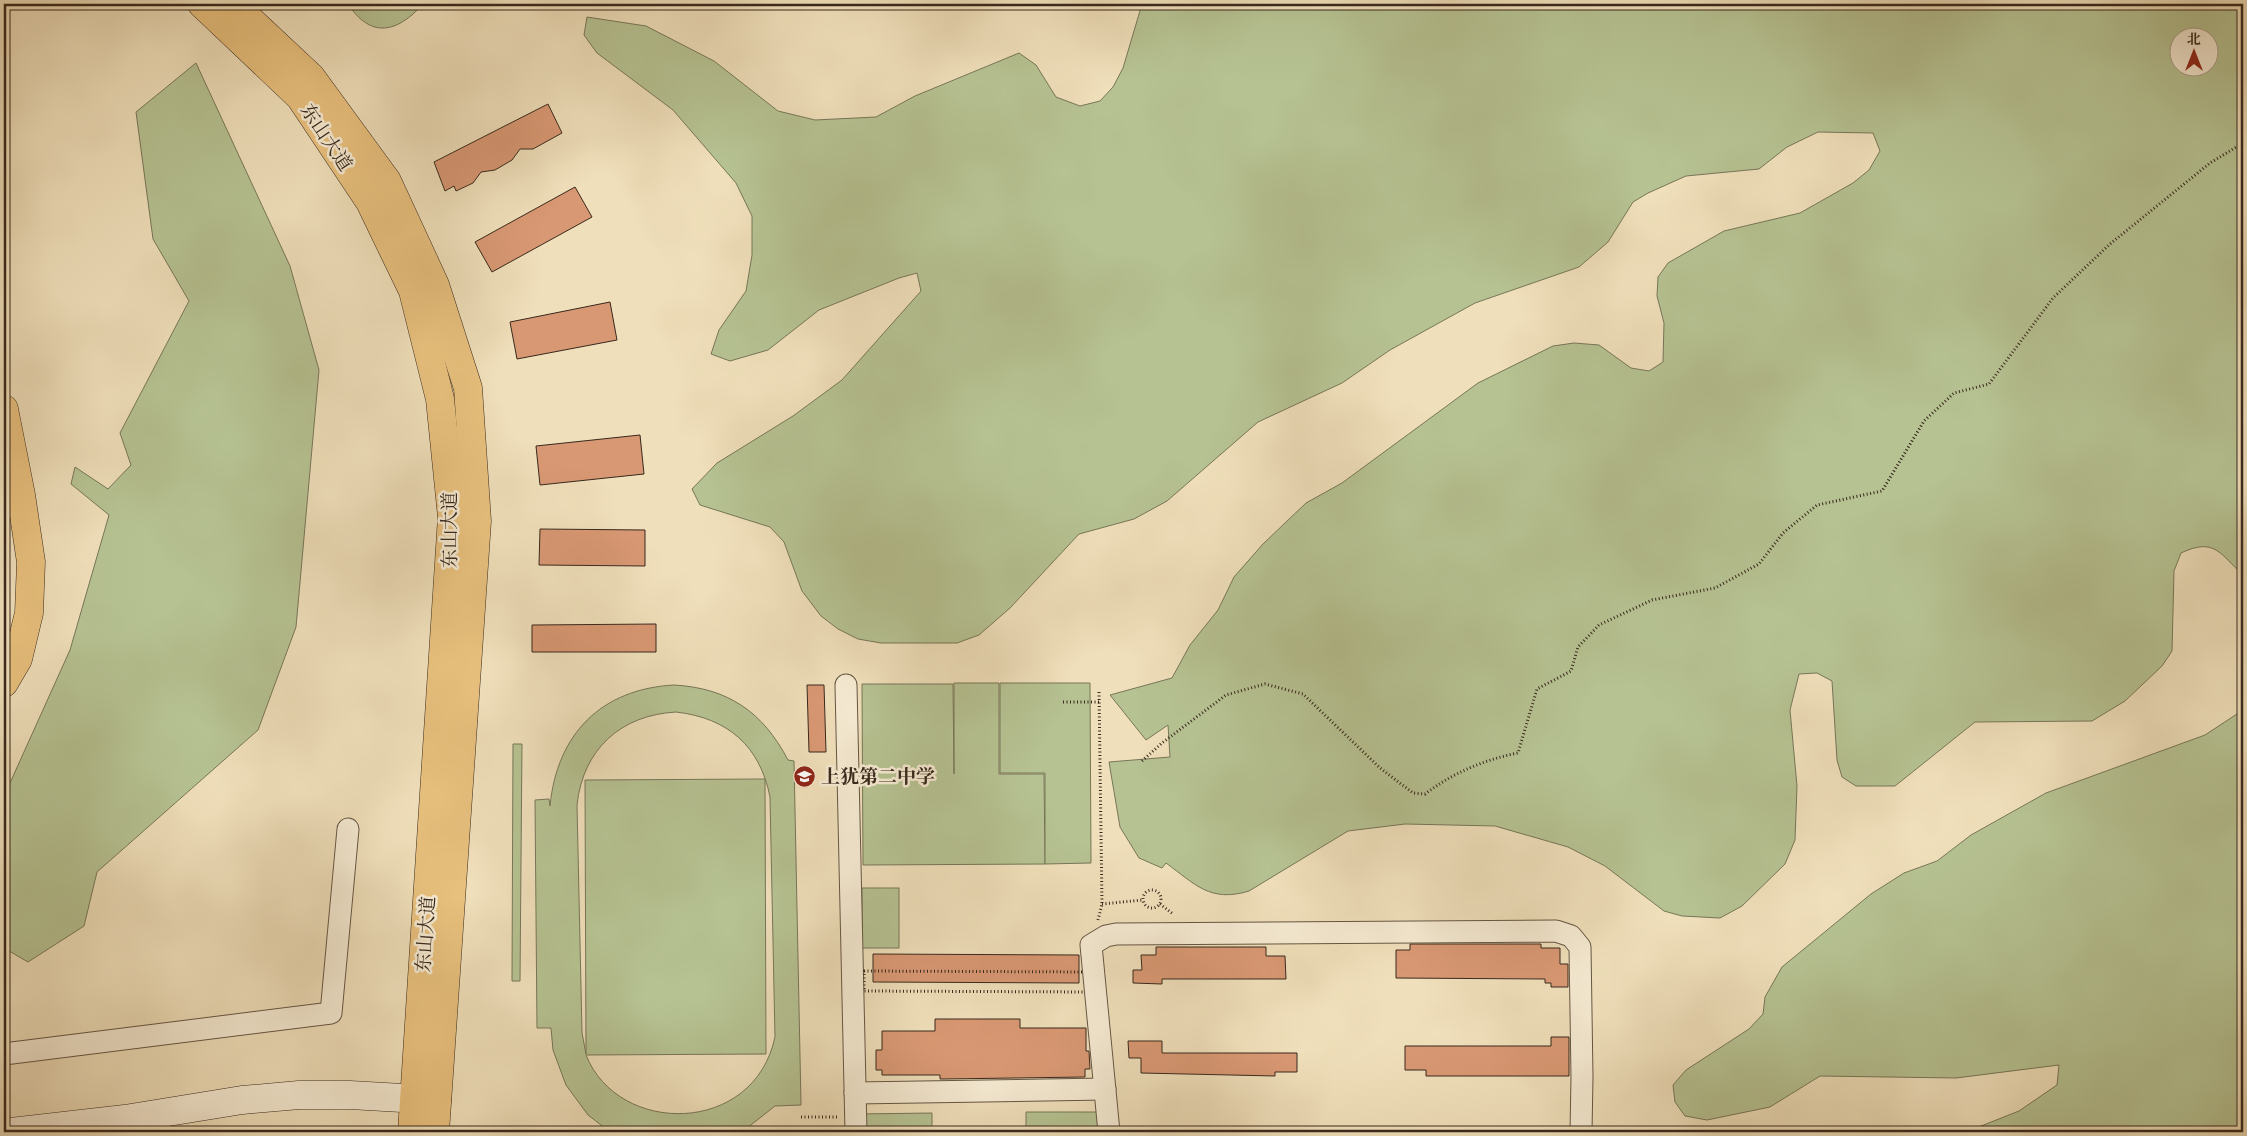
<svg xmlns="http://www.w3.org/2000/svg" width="2247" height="1136" font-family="'EB Garamond','Noto Serif SC',serif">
<rect width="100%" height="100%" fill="#efdfba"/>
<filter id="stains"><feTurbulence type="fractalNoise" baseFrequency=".004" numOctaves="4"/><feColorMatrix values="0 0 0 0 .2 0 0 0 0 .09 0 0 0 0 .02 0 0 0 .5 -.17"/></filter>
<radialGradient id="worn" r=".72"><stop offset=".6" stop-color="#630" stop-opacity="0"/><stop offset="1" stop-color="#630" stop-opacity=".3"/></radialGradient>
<g fill="#b6c292" stroke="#777658" fill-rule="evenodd">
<path d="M348,4h75c-26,29 -52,35 -75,0z"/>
<path d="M1142,4h1101v571c-23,-21 -28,-38 -62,-22l-7,18 -2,80 -10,15 -37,35 -33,20 -117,1 -80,64h-39l-14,-9 -5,-17 -5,-79 -15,-8 -18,1 -9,36 7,76 -2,54 -10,24 -43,42 -22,12 -38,-2 -18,-5 -59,-45 -37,-19 -73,-21 -90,-2 -57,7 -99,60c-39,12 -54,-7 -83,-28l-4,5 -23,-10 -19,-31 -11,-65 61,-5 -2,-32 -22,15 -36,-45 62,-17 18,-33 28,-35 16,-33 29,-33 43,-41 36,-20 136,-100 75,-37 21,-3 25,2 32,23 18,3 14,-9 1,-39 -7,-27 1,-19 10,-14 56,-32 76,-18 53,-30 16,-13 11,-19 -7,-18 -55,-1 -31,15 -28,22 -73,7 -38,17 -15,9 -25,40 -29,25 -104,36 -85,47 -48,33 -84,39 -91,79 -33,18 -55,15 -69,74 -31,27 -22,8h-76l-23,-4 -20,-10 -17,-13 -19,-25 -18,-49 -14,-15 -70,-22 -8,-16 25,-26 76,-47 49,-36 79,-89 -4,-18 -18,5 -80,32 -51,40 -38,11 -19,-7 8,-24 27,-39 6,-36v-39l-16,-33 -63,-73 -76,-57 -13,-18 3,-18 59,9 68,35 64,50 37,9 61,-3 39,-21 104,-43 17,12 20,32 24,9 20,-5 13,-14 10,-19zM2180,38h30v30h-30z"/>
<polygon points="196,63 290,266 319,370 296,627 258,730 97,872 84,926 28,962 4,948 4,789 10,783 70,650 109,515 71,484 75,467 108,489 131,465 120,433 189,301 153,239 136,112"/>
<polygon points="954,683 999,683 999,774 1044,774 1045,864 863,865 862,684 953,684 954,774"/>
<polygon points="1000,683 1090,683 1091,863 1045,864 1045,773 1000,773"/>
<path d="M674,685c54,3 89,27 114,75l6,1 7,344 -26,1 -33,26h-132l-22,-17 -22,-30 -13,-35 -2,-22h-14l-2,-228 14,-1 1,7c7,-72 51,-117 124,-121zM676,712c52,6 84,34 94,85l5,240c-21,99 -157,99 -189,18l180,-1 -1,-275 -180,1 1,274 -4,-21 -5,-228c6,-56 44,-90 99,-93z"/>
<polygon points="2243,710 2243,1132 1966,1132 2019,1111 2057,1085 2059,1065 1956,1078 1820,1076 1770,1107 1707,1120 1685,1116 1675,1102 1673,1085 1686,1070 1749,1029 1763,1014 1765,997 1782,967 1871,894 1904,873 1937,861 1971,835 2046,793 2205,735"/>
<polygon points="513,744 522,744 520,981 512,981"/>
<rect x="862" y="888" width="37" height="60"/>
<polygon points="1026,1112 1099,1112 1100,1132 1026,1132"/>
<polygon points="932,1113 932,1132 858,1132 858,1114"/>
</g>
<g fill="#d89873" stroke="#38291d">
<polygon points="548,104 562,133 533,149 520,149 512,160 495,170 481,172 473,183 456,191 454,186 445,191 434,162"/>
<polygon points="575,187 592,217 492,272 475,242"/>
<polygon points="610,302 617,340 517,359 510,322"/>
<polygon points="640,435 644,474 540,485 536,446"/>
<polygon points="540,529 645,530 645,566 539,565"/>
<polygon points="656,624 656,652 532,652 532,625"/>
<polygon points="807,685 824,685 826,752 809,752"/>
<polygon points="1410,944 1541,944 1541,948 1560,948 1560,964 1568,964 1568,987 1551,987 1551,983 1545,983 1545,979 1396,978 1396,950 1410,950"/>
<polygon points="1156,947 1266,947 1266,956 1285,956 1286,979 1162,979 1162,984 1133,983 1133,970 1142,970 1141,955 1156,955"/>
<polygon points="873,954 1079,955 1079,983 873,982"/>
<polygon points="935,1019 1020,1019 1020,1028 1086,1028 1086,1051 1089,1051 1090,1069 1085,1069 1085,1077 944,1079 940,1079 940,1075 882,1075 882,1070 876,1070 876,1050 882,1050 882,1031 935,1031"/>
<polygon points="1551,1037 1569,1037 1569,1076 1426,1076 1426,1070 1405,1070 1405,1046 1551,1046"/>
<polygon points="1128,1041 1162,1041 1162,1053 1297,1053 1297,1072 1275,1072 1275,1076 1141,1073 1141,1058 1129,1058"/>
</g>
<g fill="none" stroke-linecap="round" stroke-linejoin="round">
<defs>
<g id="street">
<polyline points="846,685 856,1132"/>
<polyline points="4,1054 331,1013 348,829"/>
<polyline points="855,1093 1105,1089"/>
<polyline points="1109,1132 1091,945 1106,936 1116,934 1556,931 1571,936 1580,947 1582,1077 1581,1132"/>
</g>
<polyline id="secondary" points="11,1132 125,1119 242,1100 299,1095 350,1095 437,1100"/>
<g id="primary">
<polyline points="202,4 300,97 370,202 413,291 440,399 452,517 412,1132"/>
<polyline points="233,4 311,77 387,181 435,285 468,388 477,521 435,1132"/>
<polyline points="4,409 21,495 31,562 29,613 18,659 4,683"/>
</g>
</defs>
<use href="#street" stroke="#665644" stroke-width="23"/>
<use href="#secondary" stroke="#38291d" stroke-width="29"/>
<use href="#primary" stroke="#38291d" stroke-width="29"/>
<g stroke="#38291d" stroke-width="3" stroke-dasharray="1 2.5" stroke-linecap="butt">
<polyline points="1063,702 1099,702"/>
<path d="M1142,761l20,-18 64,-48 39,-11 38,10 77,74 33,25 12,1c28,-21 58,-34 93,-41l19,-64 34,-18 7,-24 21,-22 53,-25 63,-12 44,-24 24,-31 34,-28 65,-14 42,-70 30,-28 35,-9 64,-86 57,-54 100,-81 33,-20"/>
<circle cx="1152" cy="899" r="9"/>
<polyline points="1102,904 1143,900"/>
<polyline points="1160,904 1173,914"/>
<polyline points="1098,920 1102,904 1099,692"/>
<polygon points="864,971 1091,972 1091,992 864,991"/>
<polyline points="801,1117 838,1117"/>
<polyline points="954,1132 954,1130 1008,1132"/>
</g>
<use href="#street" stroke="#f5ead2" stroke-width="21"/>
<use href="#secondary" stroke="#f5ead2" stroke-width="28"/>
<use href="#primary" stroke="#e8c07d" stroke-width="28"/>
</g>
<defs>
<symbol id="school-disc" viewBox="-11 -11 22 22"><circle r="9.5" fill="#8f2418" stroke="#f5ead2"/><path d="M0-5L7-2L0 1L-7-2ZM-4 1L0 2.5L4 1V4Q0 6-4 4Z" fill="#fff"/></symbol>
</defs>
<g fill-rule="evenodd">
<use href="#school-disc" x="792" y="764" width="25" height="25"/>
</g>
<g text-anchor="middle" stroke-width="5" stroke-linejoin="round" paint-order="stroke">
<g font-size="19" fill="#38291d" stroke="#f5ead2">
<text transform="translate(327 137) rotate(56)" y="7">东山大道</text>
<text transform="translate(449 530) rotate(-90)" y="7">东山大道</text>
<text transform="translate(425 934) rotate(-86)" y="7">东山大道</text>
</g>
<g font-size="19" font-weight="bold" fill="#38291d" stroke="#f5ead2" text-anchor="start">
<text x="821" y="783">上犹第二中学</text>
</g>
</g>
<rect width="2247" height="1136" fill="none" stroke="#efdfba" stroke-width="20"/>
<rect x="5" y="5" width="2237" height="1126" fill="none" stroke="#38291d" stroke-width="2.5"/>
<rect x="10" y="10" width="2227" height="1116" fill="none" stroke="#38291d"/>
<g transform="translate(2194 52)"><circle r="24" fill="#f5ead2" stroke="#a99d8a"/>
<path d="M0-4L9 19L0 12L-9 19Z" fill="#8f2418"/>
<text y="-8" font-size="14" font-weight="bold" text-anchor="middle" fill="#38291d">北</text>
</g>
<rect width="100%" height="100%" filter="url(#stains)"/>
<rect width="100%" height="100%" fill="url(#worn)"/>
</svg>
